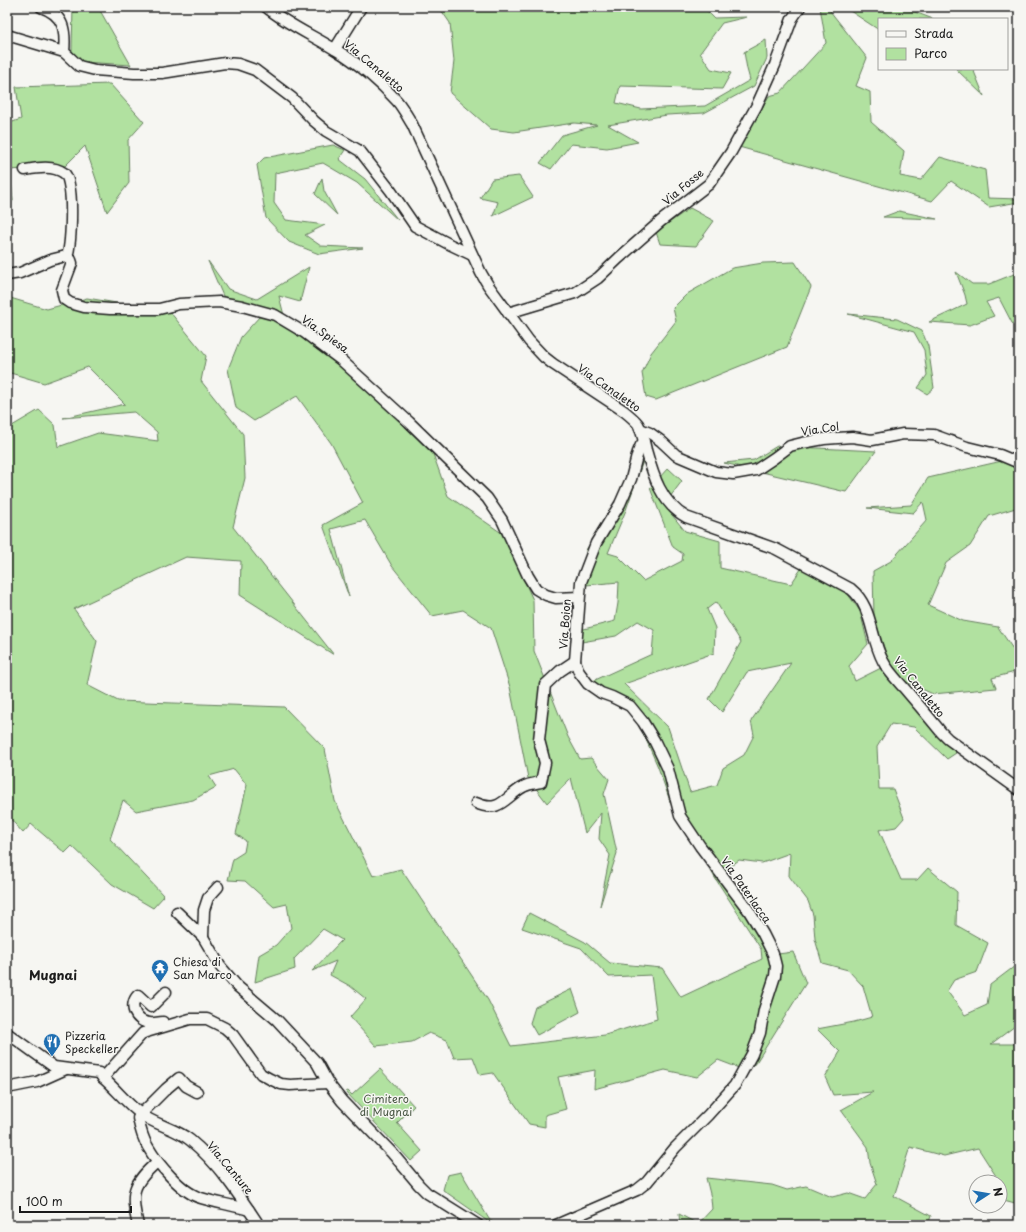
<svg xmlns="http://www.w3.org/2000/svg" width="1026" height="1232" font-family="'Playpen Sans',sans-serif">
<rect width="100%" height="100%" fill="#f6f6f2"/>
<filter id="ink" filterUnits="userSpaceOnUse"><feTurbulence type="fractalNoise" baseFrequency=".025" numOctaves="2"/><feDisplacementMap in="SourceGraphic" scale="8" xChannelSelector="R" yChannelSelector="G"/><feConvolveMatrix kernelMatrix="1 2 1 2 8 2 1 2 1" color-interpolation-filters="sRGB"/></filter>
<g filter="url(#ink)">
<g fill="#b1e1a0" stroke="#667e5e" fill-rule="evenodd">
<polygon points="73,7 98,7 131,65 83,62 72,51"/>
<polygon points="439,7 703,7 714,18 747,17 722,23 700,53 711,69 731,73 722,89 620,86 616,103 641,109 705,106 750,80 747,69 744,52 766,40 767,58 754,86 704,113 667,115 608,125 638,142 607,148 571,144 551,169 540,163 562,135 597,125 574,123 514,132 491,129 450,93 454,61 450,23"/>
<polygon points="820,7 834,7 830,11 867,58 856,86 870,92 871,122 904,151 900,176 921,180 940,157 985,170 988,198 1019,199 1019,202 989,207 951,181 932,201 739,147 769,96 780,93 826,43"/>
<polygon points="844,7 902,7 933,19 879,19 879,30"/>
<polygon points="956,69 973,69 984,96"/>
<polygon points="110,84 144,122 128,140 129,183 107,212 85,146 65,166 10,170 13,201 7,202 7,124 21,119 16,87"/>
<polygon points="333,145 345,150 339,159 365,179 398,220 357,183 323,163 275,173 274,203 286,220 325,225 305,235 321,246 363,248 319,254 289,242 266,218 257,165 264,158"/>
<polygon points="519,176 533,197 493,216 498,202 480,198 492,179"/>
<polygon points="322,178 324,191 337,215 315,194"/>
<polygon points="690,208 714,221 696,246 660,244 656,232"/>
<polygon points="899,211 937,219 883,217"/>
<polygon points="208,261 228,289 257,299 309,267 300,302 279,296 287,327 354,377 433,454 448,496 503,534 533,600 534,651 568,737 580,759 591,758 609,779 604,794 617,853 600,906 610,855 599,839 601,813 585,833 571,778 547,803 528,778 510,687 491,628 463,610 432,616 392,566 365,520 331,529 349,597 323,525 363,503 331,443 297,396 254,421 236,408 228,369 241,337 260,316 223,296"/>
<polygon points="795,262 811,287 787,347 656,400 646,397 642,373 651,353 676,321 673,308 687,294 732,268 763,263"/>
<polygon points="956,272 972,284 989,284 1019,272 1019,329 1012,323 999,298 986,302 994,316 970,325 929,322 967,304 965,295"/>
<path d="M7,297l40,12 40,-11 83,14 36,44 -5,25 42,53 2,44 -12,49 101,128 -94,-60 1,-34 -55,-4 -112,52 23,32 -10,44 31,16 166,6 41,42 10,52 38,75 28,-7 87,131 23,46 94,-11 52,-16 -6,-44 -42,2 -28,-29 -59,-20 7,-15 56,29 25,21 52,5 19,29 81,-38 -1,-10 -46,-71 -10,-18 -29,-42 -18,-51 -17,-39 -13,-18 -35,-29 59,-27 2,-24 -16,-9 -22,15 -34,6 -2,-12 35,-9 3,-18 1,-21 -33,3v-35l57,-89 -17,49 -18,43 10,3 25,25 39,-20 1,-7 -10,-7 -23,-59 18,-20 14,13 -18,24 21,26 35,10v27l71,16 10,-15 41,17 18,25 8,33 -19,22 6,15 26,-13 75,85 -9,6 -33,-32 -23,-3 -14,23 2,42h14l11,29 -8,9 -17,3 22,50h16l11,-12 29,24 -1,33 32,18 -11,29 -23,8 -7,11 18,24 22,-10 3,-20 29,-22v60l-28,21h28v156l-4,3 -15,-4v-17h-3l-1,-6 -18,-28 -34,8 -34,-9 -16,49 37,20 -3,9h-248l-1,-11 19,10 14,-15 -1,-11 -5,-20 66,7 15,5 19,-4 26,11 16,-4 17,6 12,-15 -7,-21 -2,-16 -27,-37 32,-18 -40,3 -8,-18 15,-25 -23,-23 37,-7 18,-5 -9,-31 -15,-16 -26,-7 -7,-24 -2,-24 -5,-14 -19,-25 1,-23 -28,10 -23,-3 -15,11 54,83 15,-2 13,31 -49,78 -46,54 28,-47 -21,-8 -21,17 -32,-7 -71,19 1,-19 -37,7 8,32 -21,6v12l-16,-3 -36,-51 -13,2 -7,-18 -19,1 -7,-18 -18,-7 -17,9 -36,4 -26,-29 16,-18 -16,-13 -20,-11 6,-14 -24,10 30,-31 -19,-11 -29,30 1,10 -40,13 4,-27 17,-10 15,-17 -4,-24 -13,3 -29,-26 -17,-1 5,-21 11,-7 2,-11 -10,-7 11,-49 -13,-16 -25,7 7,11 -23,13 -57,11 -13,-11 -13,39 54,57 -11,12 -41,-24 -40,-38 -7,7 -34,-29 -8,9 -16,-18v-386l32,-19 16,15 3,22 40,-14 60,8 -1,-9 -23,-20 -71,6 62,-14 -37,-37 -44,16 -37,-11zM716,602l25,40 -32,57 13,13 25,-40 44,-9 -40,58 3,14 -10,20 -21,13 -6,17 -27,7 -22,-65 -44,-43 90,-31 1,-25 -8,-19z"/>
<polygon points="848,314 897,319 922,331 928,346 934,388 927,394 918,388 927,375 924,350 914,332"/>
<polygon points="777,446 876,451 846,492 724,463 754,460"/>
<polygon points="1002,461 1019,469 1019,507 989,516 970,546 946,563 928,605 963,621 998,627 1015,652 1019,655 1019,671 992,678 996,688 933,694 904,681 889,663 874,617 873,571 891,561 927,520 923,502 913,513 867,508 911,505 928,478"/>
<polygon points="572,989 580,1012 537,1035 530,1023 535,1007"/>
<polygon points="380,1069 414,1106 397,1123 422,1151 411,1161 346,1092 348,1091 352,1095"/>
<polygon points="461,1172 489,1219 496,1225 493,1225 443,1190 447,1175"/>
</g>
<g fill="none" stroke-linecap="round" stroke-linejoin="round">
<defs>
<g id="minor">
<path d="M41,7c23,8 25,23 23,45l15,14 16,4 39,3h28l63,-10 13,1 17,6 37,28 22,23 12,10 34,20 31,40 24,35 34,18 23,11"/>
<path d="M266,7c22,18 46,28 70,43 21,12 45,33 61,51 6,7 10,15 15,23l69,149 7,12 41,56 15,16 9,7 71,47c5,4 10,8 14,13 4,7 6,18 8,26 7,25 15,53 40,67l90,32 75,40c22,18 19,48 32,72 5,10 13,18 21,27 12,14 25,29 37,44l7,7 71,51"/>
<polyline points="7,35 64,52"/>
<polyline points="335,49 361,7"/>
<path d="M25,170c12,-2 28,-5 39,3 11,8 7,71 3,84"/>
<polyline points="7,275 20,273 50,260 66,256 71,260 72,263 62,290 64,299 70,303 84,307 110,309 159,309 179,304 219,302 242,306 275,315 305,333 341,360 409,422 487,498 502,520 528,576 536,589 546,595 556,598 579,597"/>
<polyline points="508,313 575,293 598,278 619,258 661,221 709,184 731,152 757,105 775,65 792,19 800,7"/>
<polyline points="640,429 650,433 661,441 676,455 716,472 733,474 756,470 774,458 790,446 802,443 824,439 852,437 872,440 903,434 934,435 967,447 1000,455 1019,463"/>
<path d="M476,803c24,11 29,-6 47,-16 5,-3 13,-4 18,-5l4,-19 -6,-23 6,-55 15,-14 15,-10"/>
<polyline points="177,912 203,937 220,966 237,986 277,1020 317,1063 328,1083 342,1101 392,1153 419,1185 427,1193 478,1225"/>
<polyline points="203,937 204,910 208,898 218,887"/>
<path d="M163,1022c-5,0 -9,2 -13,1 -15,-1 -22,-18 -12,-28l13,12 15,-15"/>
<path d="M7,1033l47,34 45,6 4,5c13,11 24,26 38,36 14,11 34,14 49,26 28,23 49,55 69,85"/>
<polyline points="103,1078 143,1033 190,1019 207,1019 225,1028 233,1035 261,1074 270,1079 281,1084 290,1085 328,1083"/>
<polyline points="7,1088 37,1082 66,1069"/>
<path d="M197,1092l-11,-6 -7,-8 -13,11 -25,25 -3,4c2,10 5,21 10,29 9,16 34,46 53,51 16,5 32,7 48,12"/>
<path d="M138,1225c-8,-32 -6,-41 19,-63"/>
<polyline points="556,1225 637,1190 647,1182 675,1148 708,1115 735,1085 752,1054 760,1033 764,1010 775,976 776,966 773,954 763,934 749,911 700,846 680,816 668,769 654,740 643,722 630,706 612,697 601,693 588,684 579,672 575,661 581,582 596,543 620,504 631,479 638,452 641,445 644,442"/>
</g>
</defs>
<use href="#minor" stroke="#1c1c1c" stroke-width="13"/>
<use href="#minor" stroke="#f6f6f2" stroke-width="10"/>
</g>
</g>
<defs>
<symbol id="temple-pin" viewBox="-11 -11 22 30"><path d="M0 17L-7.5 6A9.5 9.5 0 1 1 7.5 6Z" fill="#1f6fb2" stroke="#f6f6f2"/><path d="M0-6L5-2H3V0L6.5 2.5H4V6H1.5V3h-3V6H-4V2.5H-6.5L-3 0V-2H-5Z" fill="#fff"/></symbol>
<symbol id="restaurant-pin" viewBox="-11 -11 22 30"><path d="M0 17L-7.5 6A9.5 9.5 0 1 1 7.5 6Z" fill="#1f6fb2" stroke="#f6f6f2"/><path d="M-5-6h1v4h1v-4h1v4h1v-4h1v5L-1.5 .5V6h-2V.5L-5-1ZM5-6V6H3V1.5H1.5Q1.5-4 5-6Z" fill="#fff"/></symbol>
</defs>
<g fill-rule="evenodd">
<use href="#temple-pin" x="150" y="958" width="20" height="27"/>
<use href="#restaurant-pin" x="42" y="1032" width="20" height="27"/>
</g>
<g text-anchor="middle" stroke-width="3" stroke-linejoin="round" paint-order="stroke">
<g font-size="11" fill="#1c1c1c" stroke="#f6f6f2">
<text transform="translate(374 66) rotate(40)" y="4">Via Canaletto</text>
<text transform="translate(683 187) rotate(-40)" y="4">Via Fosse</text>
<text transform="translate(325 334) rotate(36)" y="4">Via Spiesa</text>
<text transform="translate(609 388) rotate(35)" y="4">Via Canaletto</text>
<text transform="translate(820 429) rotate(-8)" y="4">Via Col</text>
<text transform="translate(565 624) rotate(-86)" y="4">Via Boion</text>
<text transform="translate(919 687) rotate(51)" y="4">Via Canaletto</text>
<text transform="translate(746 890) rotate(55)" y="4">Via Paterlacca</text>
<text transform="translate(230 1168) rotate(50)" y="4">Via Canture</text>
</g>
<g font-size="11" fill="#1c1c1c" stroke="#f6f6f2" text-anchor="start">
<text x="173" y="966">Chiesa di<tspan x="173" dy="13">San Marco</tspan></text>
<text x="65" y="1040">Pizzeria<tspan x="65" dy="13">Speckeller</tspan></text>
</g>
<g font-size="11" fill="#495744" stroke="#f6f6f2">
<text x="386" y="1103">Cimitero<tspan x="386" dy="13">di Mugnai</tspan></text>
</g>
<g font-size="13" font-weight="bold" fill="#1c1c1c" stroke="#f6f6f2">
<text x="53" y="980">Mugnai</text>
</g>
</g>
<rect width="1026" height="1232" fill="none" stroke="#f6f6f2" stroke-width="24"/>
<rect x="12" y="12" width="1002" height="1208" fill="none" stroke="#1c1c1c" stroke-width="1.5" filter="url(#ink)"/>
<rect x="878" y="18" width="130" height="52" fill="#f6f6f2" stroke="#9f9f9c"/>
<rect x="886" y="31" width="20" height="6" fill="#f6f6f2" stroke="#9f9f9c"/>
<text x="914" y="38" font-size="12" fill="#1c1c1c">Strada</text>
<rect x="886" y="48" width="20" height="12" fill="#b1e1a0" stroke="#9f9f9c"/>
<text x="914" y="58" font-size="12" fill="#1c1c1c">Parco</text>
<g transform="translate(988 1194) rotate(78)"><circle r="19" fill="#f6f6f2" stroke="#9f9f9c"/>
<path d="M0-3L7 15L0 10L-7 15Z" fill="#1f6fb2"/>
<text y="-6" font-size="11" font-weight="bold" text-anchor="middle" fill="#1c1c1c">N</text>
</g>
<path d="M20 1206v6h111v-6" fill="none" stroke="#1c1c1c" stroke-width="2"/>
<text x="26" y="1206" font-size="12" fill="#1c1c1c" stroke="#f6f6f2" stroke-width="3" paint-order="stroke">100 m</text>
</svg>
